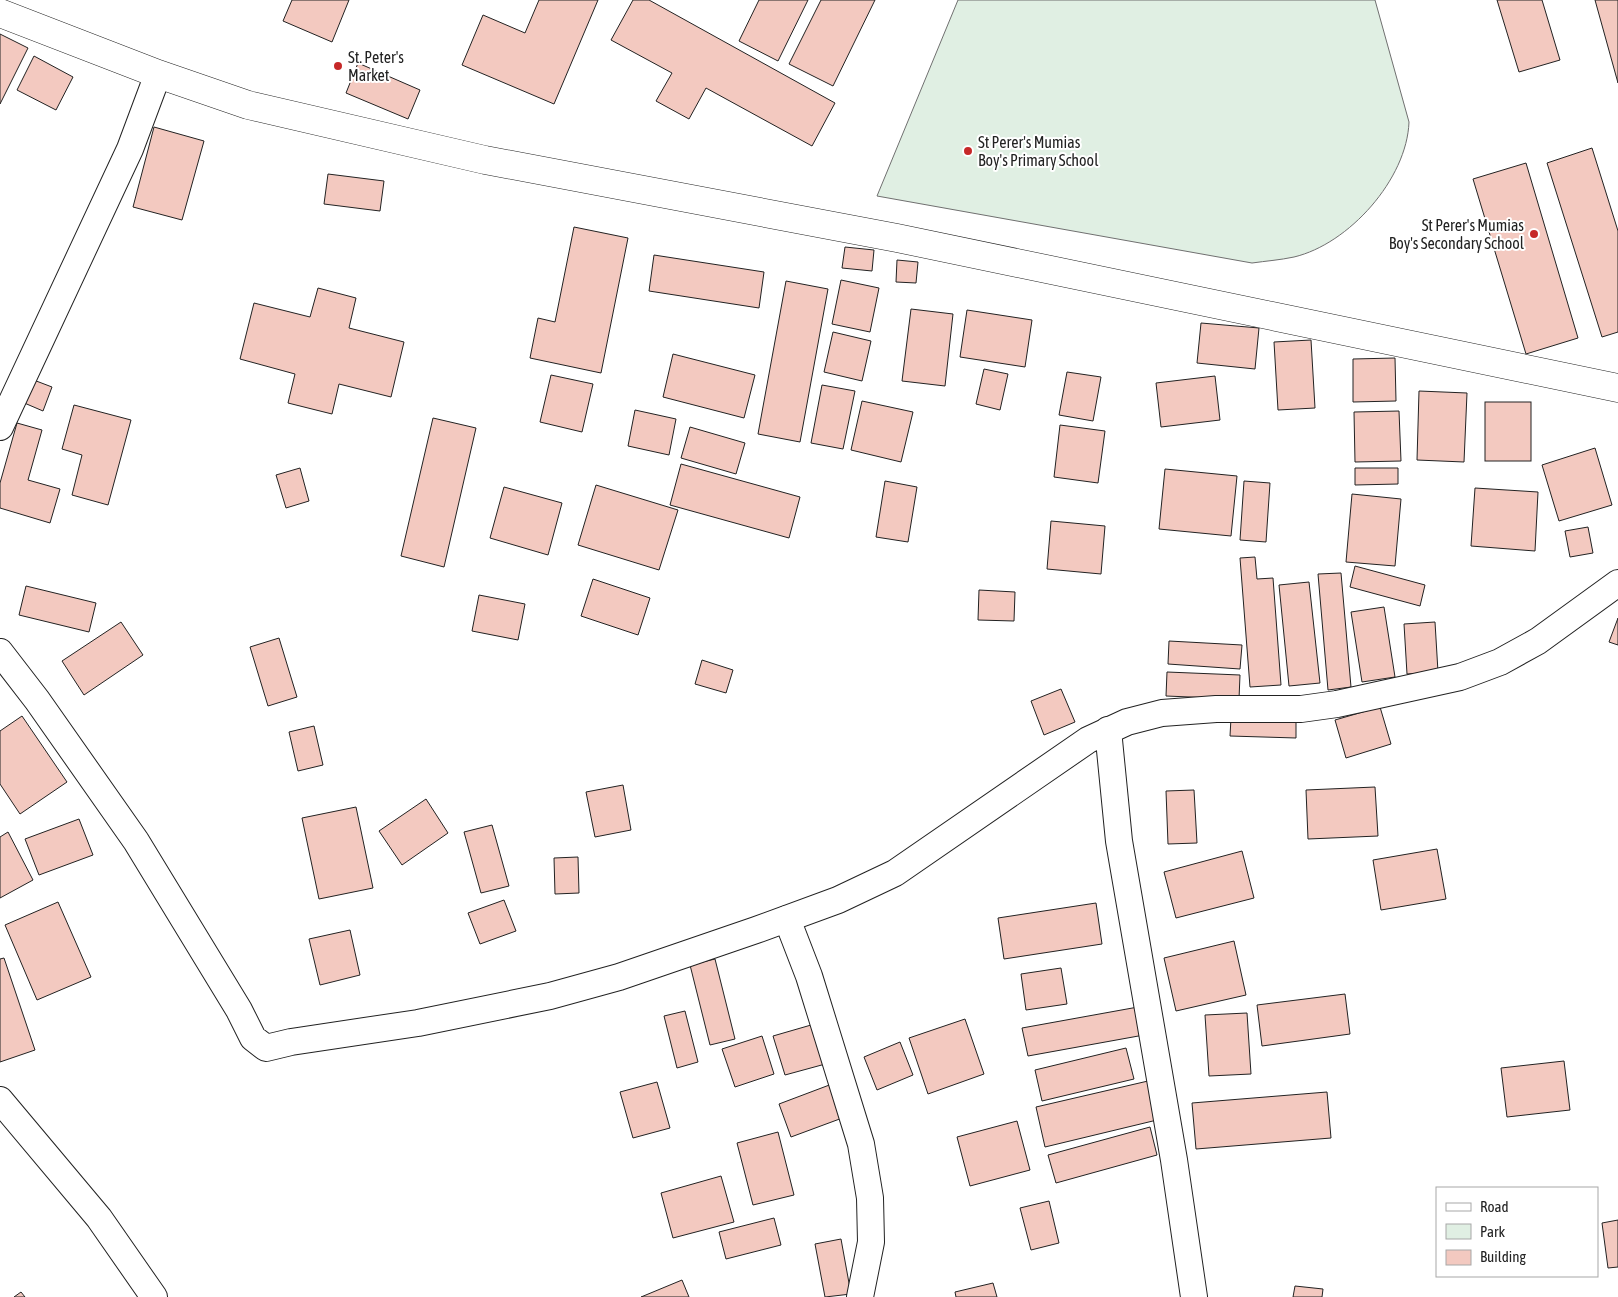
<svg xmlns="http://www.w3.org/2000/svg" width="1618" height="1297" font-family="'Asap Condensed',sans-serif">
<rect width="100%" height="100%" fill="#fff"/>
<path fill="#e0efe3" stroke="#6f6f6f" d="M958,0h417l34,122c-2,57 -60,122 -115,135 -14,3 -28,4 -42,6l-375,-67z"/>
<g fill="#f3c9c0" stroke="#222">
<polygon points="292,0 349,0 332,42 283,21"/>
<polygon points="539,0 598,0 554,104 462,65 483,15 525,33"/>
<polygon points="633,0 649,0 835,103 812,146 706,88 689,119 656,101 672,73 611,40"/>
<polygon points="759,0 808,0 778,61 739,41"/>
<polygon points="821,0 875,0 833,86 789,64"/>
<polygon points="1497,0 1542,0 1560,60 1519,72"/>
<polygon points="1595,0 1618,0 1618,83"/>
<polygon points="0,34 28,48 0,104"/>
<polygon points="34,56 73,77 56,110 17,90"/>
<polygon points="358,63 420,90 408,119 346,93"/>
<polygon points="154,127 204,141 182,220 133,207"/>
<polygon points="1592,148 1618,231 1618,332 1602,337 1547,163"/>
<polygon points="1526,163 1578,338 1526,354 1473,179"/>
<polygon points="328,174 384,181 380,211 324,204"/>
<polygon points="574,227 628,238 601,373 530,358 538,318 555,322"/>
<polygon points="845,247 874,250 872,271 842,268"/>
<polygon points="654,255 764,272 759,308 649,291"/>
<polygon points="897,260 918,262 916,283 896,282"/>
<polygon points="841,280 879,288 870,332 832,324"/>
<polygon points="786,281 828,289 800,442 758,434"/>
<polygon points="318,288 356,298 349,328 404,342 391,397 339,384 332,414 288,403 295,374 240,359 254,303 310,317"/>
<polygon points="911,309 953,314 945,386 902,381"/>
<polygon points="967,310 1032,320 1025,367 960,357"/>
<polygon points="1201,323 1259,328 1255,369 1197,363"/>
<polygon points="833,332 871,341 862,381 824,372"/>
<polygon points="1311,340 1315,408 1278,410 1274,342"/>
<polygon points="673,354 755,375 744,418 663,397"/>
<polygon points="1395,358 1396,401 1353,402 1353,359"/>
<polygon points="984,369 1008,374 1000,410 976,404"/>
<polygon points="1067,372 1101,377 1093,421 1059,415"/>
<polygon points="551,375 593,384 582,432 540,422"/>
<polygon points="1215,376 1220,420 1161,427 1156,383"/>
<polygon points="31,379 52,387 43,411 22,402"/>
<polygon points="822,385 855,391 843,449 811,443"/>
<polygon points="1419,391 1467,393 1464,462 1417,460"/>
<polygon points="862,401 913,412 901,462 851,450"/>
<rect x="1485" y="402" width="46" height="59"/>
<polygon points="74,405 131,420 108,505 72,495 82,455 62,449"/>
<polygon points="635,410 676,419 669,455 628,446"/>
<polygon points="1399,411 1401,461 1355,462 1354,412"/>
<polygon points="433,418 476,428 444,567 401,556"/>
<polygon points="17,423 42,430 28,480 60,489 50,523 0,508 0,483"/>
<polygon points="1060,425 1105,431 1098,483 1054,477"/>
<polygon points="690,427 745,443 736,474 681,458"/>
<polygon points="1595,448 1612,505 1559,521 1542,465"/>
<polygon points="681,464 800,497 789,538 670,505"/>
<polygon points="300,468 309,501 286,508 276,475"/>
<polygon points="1355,468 1398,468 1398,484 1355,485"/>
<polygon points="1165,469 1237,476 1231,536 1159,529"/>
<polygon points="885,481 917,487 908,542 876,537"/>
<polygon points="1244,481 1270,483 1266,542 1240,540"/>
<polygon points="596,485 678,510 659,570 578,545"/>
<polygon points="504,487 562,503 548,555 490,538"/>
<polygon points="1475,488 1538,492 1535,551 1471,546"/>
<polygon points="1352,494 1401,499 1395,566 1346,562"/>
<polygon points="1051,521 1105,526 1101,574 1047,569"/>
<polygon points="1588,527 1593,553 1570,557 1565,531"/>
<polygon points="1255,557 1257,579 1273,578 1281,685 1250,687 1240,558"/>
<polygon points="1355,566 1425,585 1420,606 1350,587"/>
<polygon points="1341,573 1351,687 1328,690 1318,574"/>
<polygon points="593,579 650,598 638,635 581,616"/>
<polygon points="1309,582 1320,683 1289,686 1279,585"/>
<polygon points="26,586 96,603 89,632 19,615"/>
<polygon points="979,590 1015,592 1014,621 978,620"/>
<polygon points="479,595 525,604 518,640 472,631"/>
<polygon points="1384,607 1395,677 1362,682 1351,612"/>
<polygon points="1618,618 1618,645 1609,642"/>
<polygon points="121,622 143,655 84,695 62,661"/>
<polygon points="1435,622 1438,672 1407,674 1404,624"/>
<polygon points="279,638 297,697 268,706 250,647"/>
<polygon points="1169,641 1242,645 1240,669 1168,664"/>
<polygon points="702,660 733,670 726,693 695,684"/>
<polygon points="1167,672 1240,675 1239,699 1166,696"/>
<polygon points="1061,689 1075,722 1044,735 1031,701"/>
<polygon points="1380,707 1391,744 1346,758 1335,720"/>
<polygon points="22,716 67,782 20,814 0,784 0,731"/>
<polygon points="1231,718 1296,720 1296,738 1230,736"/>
<polygon points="314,726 323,765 298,771 289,732"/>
<polygon points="623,785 631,830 595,837 586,792"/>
<polygon points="1375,787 1378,836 1308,839 1306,790"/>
<polygon points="1194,790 1197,843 1168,844 1166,791"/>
<polygon points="426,799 448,833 402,865 379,831"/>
<polygon points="356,807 373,888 319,899 302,818"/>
<polygon points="79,819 93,855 39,875 25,839"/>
<polygon points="492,825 509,886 481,893 464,832"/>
<polygon points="8,832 33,880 0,898 0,837"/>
<polygon points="1437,849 1446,899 1381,910 1373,860"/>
<polygon points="1242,851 1254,898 1176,918 1164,872"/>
<polygon points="578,857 579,893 555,894 554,858"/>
<polygon points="504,900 516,931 480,944 468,913"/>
<polygon points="58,902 91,977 37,1000 5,925"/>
<polygon points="1096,903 1102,944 1004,959 998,918"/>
<polygon points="350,930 360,975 320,985 309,939"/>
<polygon points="1234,941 1246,995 1176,1011 1164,958"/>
<polygon points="4,958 35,1050 0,1062 0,959"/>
<polygon points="715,959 735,1039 710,1045 690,965"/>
<polygon points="1061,968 1067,1004 1026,1010 1021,974"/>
<polygon points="1345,994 1350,1034 1262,1046 1257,1005"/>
<polygon points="1138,1007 1144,1035 1028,1056 1022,1028"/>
<polygon points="685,1011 698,1062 677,1068 664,1016"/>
<polygon points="1247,1013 1251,1074 1209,1076 1205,1015"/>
<polygon points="965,1019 984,1074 928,1094 909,1038"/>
<polygon points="818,1023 829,1063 785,1075 773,1036"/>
<polygon points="762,1036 774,1074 735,1087 722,1049"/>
<polygon points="900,1042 913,1075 877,1090 864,1057"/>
<polygon points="1126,1048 1134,1079 1042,1101 1035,1070"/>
<polygon points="1564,1061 1570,1110 1507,1117 1501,1068"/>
<polygon points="1148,1081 1157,1120 1045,1147 1036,1107"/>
<polygon points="657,1082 670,1128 633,1138 620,1092"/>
<polygon points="832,1084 845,1117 791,1137 779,1104"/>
<polygon points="1327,1092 1331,1138 1196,1149 1192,1103"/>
<polygon points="1017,1121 1030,1170 970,1186 957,1137"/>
<polygon points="1150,1127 1157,1155 1056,1183 1048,1155"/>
<polygon points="778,1132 794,1195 753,1205 737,1143"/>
<polygon points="721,1176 734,1222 673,1238 661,1193"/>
<polygon points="1049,1201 1059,1243 1031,1250 1020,1208"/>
<polygon points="774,1218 781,1245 726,1259 719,1232"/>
<polygon points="1618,1220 1618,1267 1608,1268 1602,1223"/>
<polygon points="841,1239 851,1294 825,1297 815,1244"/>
<polygon points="682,1280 689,1297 641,1297"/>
<polygon points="993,1283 997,1297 956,1297 955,1292"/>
<polygon points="1295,1286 1323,1289 1322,1297 1293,1297"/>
<polygon points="21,1292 25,1297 14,1297"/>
</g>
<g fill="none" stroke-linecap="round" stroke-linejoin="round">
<defs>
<g id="street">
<polyline points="0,427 130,149 158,74"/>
<polyline points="0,652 37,700 136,841 239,1010 253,1038 266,1048 291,1042 418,1023 550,996 619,977 756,930 838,900 895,873 1088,740 1127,722 1162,713 1216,709 1301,709 1337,704 1460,677 1500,662 1538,641 1618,583"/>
<polyline points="1108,730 1119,841 1174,1160 1194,1297"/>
<polyline points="787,919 809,976 861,1144 870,1198 871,1242 860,1297"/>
<polyline points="0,1100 99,1218 154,1297"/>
</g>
<polyline id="secondary" points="0,13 158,74 248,105 485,160 897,238 1618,388"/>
</defs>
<use href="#street" stroke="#222" stroke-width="28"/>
<use href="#secondary" stroke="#222" stroke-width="29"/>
<use href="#street" stroke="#fff" stroke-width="26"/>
<use href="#secondary" stroke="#fff" stroke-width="28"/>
</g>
<g fill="#c62828" stroke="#fff" stroke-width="2">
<circle cx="338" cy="66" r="5"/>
<circle cx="968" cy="151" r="5"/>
<circle cx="1534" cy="234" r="5"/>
</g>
<g text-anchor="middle" stroke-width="4" stroke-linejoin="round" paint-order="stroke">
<g font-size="16" fill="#222" stroke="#fff" text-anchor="start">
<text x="348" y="63">St. Peter's<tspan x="348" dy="18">Market</tspan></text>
<text x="978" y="148">St Perer's Mumias<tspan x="978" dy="18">Boy's Primary School</tspan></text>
<text x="1524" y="231" text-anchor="end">St Perer's Mumias<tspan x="1524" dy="18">Boy's Secondary School</tspan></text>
</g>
</g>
<rect x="1436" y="1187" width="162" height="90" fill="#ffffff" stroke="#a7a7a7"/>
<rect x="1446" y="1203" width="25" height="8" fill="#ffffff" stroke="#a7a7a7"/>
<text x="1480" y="1212" font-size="15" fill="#222222">Road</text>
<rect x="1446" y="1224" width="25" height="15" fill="#e0efe3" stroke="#a7a7a7"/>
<text x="1480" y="1237" font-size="15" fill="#222222">Park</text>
<rect x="1446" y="1250" width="25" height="15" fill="#f3c9c0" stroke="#a7a7a7"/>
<text x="1480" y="1262" font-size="15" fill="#222222">Building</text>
</svg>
